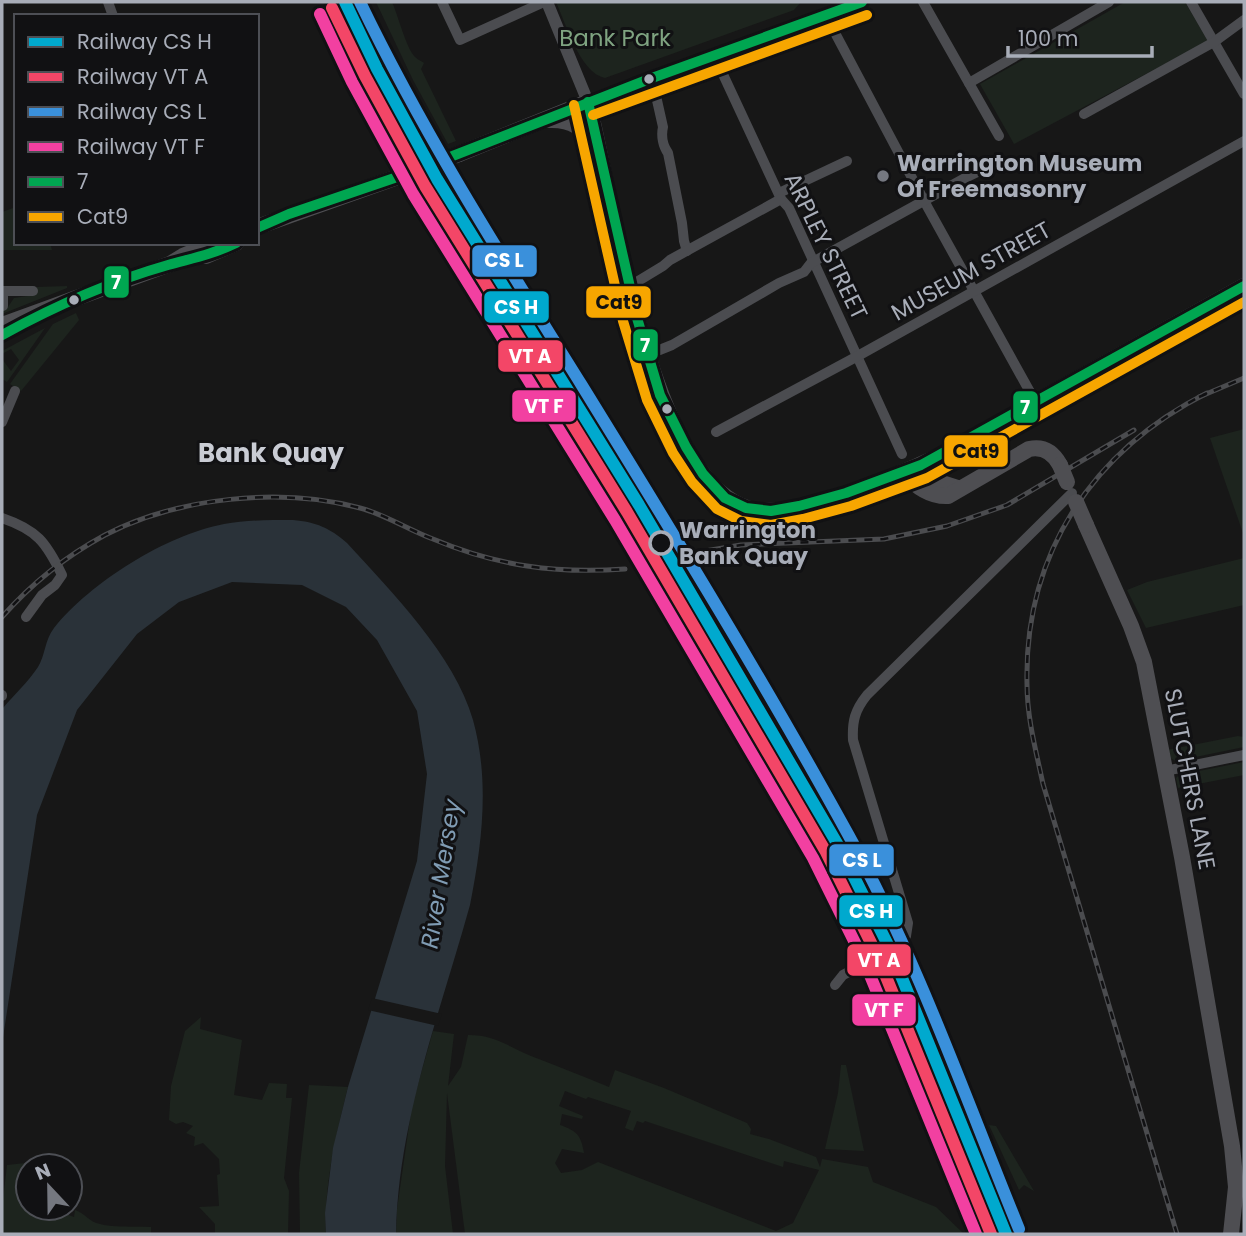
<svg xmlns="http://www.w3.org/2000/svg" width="1246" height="1236" font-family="Poppins,sans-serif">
<rect width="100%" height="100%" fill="#171717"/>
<g fill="#1d241e" fill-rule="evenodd">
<path d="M376,2h16c6,13 14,46 23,55 3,3 7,4 9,6l-3,6 35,72 -8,3 -35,-64z"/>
<path d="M556,2h245l-7,8 -189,68c-25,-5 -39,-54 -49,-76z"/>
<polygon points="1125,2 1185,2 1208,41 1014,144 980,84"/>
<polygon points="16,207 16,243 50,243 52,250 2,250 2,212"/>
<polygon points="67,286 67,288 2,314 2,307 8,307 14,298 34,295 37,287"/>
<polygon points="76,313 79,320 21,391 10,384 53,324"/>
<polygon points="45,328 7,382 2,379 2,359 11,371 19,360 11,349 2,354 2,351"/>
<polygon points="1244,429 1244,536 1210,438"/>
<polygon points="1244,558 1244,605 1146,628 1127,590 1147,582"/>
<polygon points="1238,736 1244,737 1244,747 1176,761 1168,757 1167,750"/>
<polygon points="1244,762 1244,775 1178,788 1176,778 1179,775"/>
<polygon points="878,965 920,1050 981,1196 976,1200 956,1182 926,1135 873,969"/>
<polygon points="201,1017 200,1029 242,1040 234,1095 262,1100 269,1083 287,1084 286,1098 292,1098 284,1178 289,1191 288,1234 215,1234 215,1224 199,1207 219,1206 217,1175 220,1174 219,1159 203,1143 194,1146 195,1137 186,1133 193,1126 183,1122 176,1124 169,1120 171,1086 185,1031"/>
<path d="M433,1031l21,3 -6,52 13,-19 7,-32c27,0 39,11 63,21 26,10 52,20 78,31l6,-17 49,18 83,35 4,6 -1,5 19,5 47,18 4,10 2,-8 46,8 5,15 63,25 28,27h-499l-18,-141 -2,73 8,68h-57l1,-25 15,-104zM565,1091l21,8 2,-2 43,14 -6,17 8,3 4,-10 6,2 2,-2 138,46 1,-6 35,9 -26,53 -17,8 -178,-69 -16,8 -21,3 -6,-10 7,-14 22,4c-3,-18 -7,-22 -24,-28l2,-11 20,5 1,-3 -24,-10z"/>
<polygon points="841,1065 846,1065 864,1151 825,1149 838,1093"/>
<path d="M309,1085l39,2c-12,48 -24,97 -22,147h-26l-1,-61z"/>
<polygon points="989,1125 996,1126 1034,1191 1024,1185 1019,1190"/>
<path d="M62,1159l-1,7h-33v42h30v3l16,6 1,-7c10,3 14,12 25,14 15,4 35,2 51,3v7h-149v-26l5,-43z"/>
</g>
<path fill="#2a3239" d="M293,520c23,2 37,8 54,23 44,48 108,113 126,177 17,61 9,124 -3,185 -30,108 -72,216 -74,329h-70l-1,-21 8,-65 15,-61 69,-226 10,-87 -10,-63 -40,-71 -31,-33 -44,-22 -70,-3 -53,20 -42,32 -60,76 -40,105 -35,229 1,-336c11,-13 25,-26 35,-41 7,-11 7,-28 16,-39 37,-46 112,-93 170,-104 23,-4 46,-4 69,-4z"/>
<polygon fill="#171717" points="372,998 442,1014 438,1026 368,1010"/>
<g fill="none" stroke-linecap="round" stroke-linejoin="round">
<polyline stroke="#343537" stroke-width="10" stroke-dasharray="10 5" stroke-linecap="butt" points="895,943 873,956 870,962 877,961 898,949"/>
<g stroke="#4b4c50" stroke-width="10">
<polyline points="108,2 113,16"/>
<polyline points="442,2 460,40 544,2"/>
<polyline points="923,2 999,136"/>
<polyline points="1191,2 1244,94"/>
<polyline points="825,14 928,208 1035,401"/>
<polyline points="714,55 781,199 789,208 902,454"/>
<path d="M652,78l11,49c-2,9 0,19 5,26l14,70 2,18 3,10"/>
<polyline points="969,83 1109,2"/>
<polyline points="588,102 862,2"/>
<polyline points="1084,114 1214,42 1244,20"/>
<polyline points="779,193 847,161"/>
<polyline points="630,286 663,266 670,260 781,199"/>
<polyline points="2,291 33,291"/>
<polyline points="3,306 3,291"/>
<polyline points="647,355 672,345 779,283 804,272 811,263 967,177 992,165"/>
<polyline points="2,422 15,391"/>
<polyline points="716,432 856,357 1244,141"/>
<path d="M2,518c35,12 44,24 60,57l-7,10 -13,10 -16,22"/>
<polyline points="2,696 2,695"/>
<polyline points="1165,771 1244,755"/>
<path d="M898,949l8,-13 2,-13 -55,-183c-1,-19 2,-30 14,-45l205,-202"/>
<polyline points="835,985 843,975 860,966"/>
</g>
<polyline stroke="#4b4c50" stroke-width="12" points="547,2 588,102"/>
<g stroke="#4e4e52" stroke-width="16">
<path d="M549,120c22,-1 36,8 47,27"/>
<path d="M459,154l129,-52c24,89 61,389 167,408 43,7 142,-34 182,-53l307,-171"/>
<polyline points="257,227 409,173"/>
<polyline points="206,256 236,243"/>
<polyline points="2,325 170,264 183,256 215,243"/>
<polyline points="921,465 933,480 958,488"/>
<path d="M903,472c12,14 26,25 45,24l81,-47c14,-3 24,3 31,16"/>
<polyline points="1086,525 1131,626 1144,662 1182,857 1232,1146 1236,1187 1231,1234"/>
</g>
<defs>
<g id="rail">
<polyline points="330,2 373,95 401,148 502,318 620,536 746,741 780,786"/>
<path d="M355,2c40,87 89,179 141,259 21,33 44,65 66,98"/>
<polyline points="1199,397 1244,378"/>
<polyline points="562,412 633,524"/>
<polyline points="705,551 741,545 884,539 947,526 1007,505 1134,430"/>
<path d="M2,617c30,-34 64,-61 103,-82 73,-38 176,-48 255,-27 24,6 49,22 73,31 64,27 123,35 192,30"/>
<path d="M1177,1234l-134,-450c-7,-33 -16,-66 -16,-100 -3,-130 65,-233 180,-291"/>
</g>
</defs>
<use href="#rail" stroke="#4b4c4f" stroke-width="5"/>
<use href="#rail" stroke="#111113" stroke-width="2.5" stroke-dasharray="8" stroke-linecap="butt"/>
<g stroke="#4e4e52" stroke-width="16">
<polyline points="409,173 459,154"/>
<polyline points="1060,465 1067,482"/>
<polyline points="1076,502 1086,525"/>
</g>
<defs>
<g id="bus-1">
<polyline points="588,102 637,318 660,395 686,447 703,474 725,498 746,508 771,511 799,506 846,493 921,465 1244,286"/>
<polyline points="257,228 289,214 409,173 652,78 862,2"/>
<path d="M2,335c51,-28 110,-54 166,-70 25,-7 43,-10 68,-22"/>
</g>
<g id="bus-2">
<polyline points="574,105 623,321 647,400 673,453 692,482 717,509 741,521 771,525 803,519 851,506 927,478 1244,302"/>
<polyline points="593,115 867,15"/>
</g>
</defs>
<use href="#bus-1" stroke="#111113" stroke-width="16"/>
<use href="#bus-2" stroke="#111113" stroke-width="16"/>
<use href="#bus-1" stroke="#00a651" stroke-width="10"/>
<use href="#bus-2" stroke="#f7a600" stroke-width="10"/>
<defs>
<polyline id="rail-1" points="345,2 377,69 437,179 639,505 838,845 891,951 1006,1234"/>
<polyline id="rail-2" points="332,8 365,76 425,186 627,512 826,852 878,957 991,1234"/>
<path id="rail-3" d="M360,2c64,133 143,257 221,382 92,149 184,299 268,452 69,125 116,261 170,393"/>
<polyline id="rail-4" points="320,14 352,82 413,194 615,520 813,858 865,963 976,1234"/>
</defs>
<use href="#rail-1" stroke="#111113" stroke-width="18"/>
<use href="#rail-2" stroke="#111113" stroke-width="18"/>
<use href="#rail-3" stroke="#111113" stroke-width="18"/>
<use href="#rail-4" stroke="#111113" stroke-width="18"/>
<use href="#rail-1" stroke="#00a9ce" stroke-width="12"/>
<use href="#rail-2" stroke="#f34667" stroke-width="12"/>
<use href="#rail-3" stroke="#3a90db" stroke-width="12"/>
<use href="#rail-4" stroke="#f240a1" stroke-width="12"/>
</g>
<g fill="#a8adb8" stroke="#111113" stroke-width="2.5">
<circle cx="649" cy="79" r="6"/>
<circle cx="74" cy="300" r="6"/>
<circle cx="667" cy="409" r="6"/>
</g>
<circle fill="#757880" stroke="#111113" stroke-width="2.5" cx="883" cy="176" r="7"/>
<circle fill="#111113" stroke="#a8adb8" stroke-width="3.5" cx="661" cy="543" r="11"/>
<g text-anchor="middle" stroke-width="6" stroke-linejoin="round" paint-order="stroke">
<g font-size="23" fill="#7fa381" stroke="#111113">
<text x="615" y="46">Bank Park</text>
</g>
<g font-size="23" font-weight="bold" fill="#a8adb8" stroke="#111113" text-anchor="start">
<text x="897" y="171">Warrington Museum<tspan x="897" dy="26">Of Freemasonry</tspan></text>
</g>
<g font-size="23" fill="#a8adb8" stroke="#111113">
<text transform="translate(826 246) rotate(64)" y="8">ARPLEY STREET</text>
<text transform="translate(971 271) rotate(-29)" y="8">MUSEUM STREET</text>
<text transform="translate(1190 779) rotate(79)" y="8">SLUTCHERS LANE</text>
</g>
<g font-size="23" font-weight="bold" fill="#a8adb8" stroke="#111113" text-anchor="start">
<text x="679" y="538">Warrington<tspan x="679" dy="26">Bank Quay</tspan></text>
</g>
<g font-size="24" font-style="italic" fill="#7f9bb3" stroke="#111113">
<text transform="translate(441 874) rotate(-81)" y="8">River Mersey</text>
</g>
<g font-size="26" font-weight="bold" fill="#c9ccd4" stroke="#111113">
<text x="271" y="462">Bank Quay</text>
</g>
</g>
<g stroke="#111113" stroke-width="2.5">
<rect x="471" y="244" width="67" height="34" rx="7" fill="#3a90db"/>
<rect x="103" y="265" width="27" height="34" rx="7" fill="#00a651"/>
<rect x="585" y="285" width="67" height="34" rx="7" fill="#f7a600"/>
<rect x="483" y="290" width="67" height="34" rx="7" fill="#00a9ce"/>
<rect x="632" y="328" width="27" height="34" rx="7" fill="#00a651"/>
<rect x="497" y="339" width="67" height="34" rx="7" fill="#f34667"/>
<rect x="511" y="389" width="66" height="34" rx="7" fill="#f240a1"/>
<rect x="1012" y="390" width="27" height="34" rx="7" fill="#00a651"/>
<rect x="943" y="434" width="66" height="34" rx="7" fill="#f7a600"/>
<rect x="828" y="843" width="67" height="34" rx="7" fill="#3a90db"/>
<rect x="838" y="894" width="66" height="34" rx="7" fill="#00a9ce"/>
<rect x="846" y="943" width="66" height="34" rx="7" fill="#f34667"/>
<rect x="851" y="993" width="66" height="34" rx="7" fill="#f240a1"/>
</g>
<g font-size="19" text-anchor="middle" font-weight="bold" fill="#fff">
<text x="504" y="267">CS L</text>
<text x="116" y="289">7</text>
<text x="516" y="314">CS H</text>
<text x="645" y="352">7</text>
<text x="530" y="363">VT A</text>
<text x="544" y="413">VT F</text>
<text x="1025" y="414">7</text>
<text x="862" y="867">CS L</text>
<text x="871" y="918">CS H</text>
<text x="879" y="967">VT A</text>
<text x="884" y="1017">VT F</text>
</g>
<g font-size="19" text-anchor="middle" font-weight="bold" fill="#111">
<text x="619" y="309">Cat9</text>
<text x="976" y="458">Cat9</text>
</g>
<rect width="1246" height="1236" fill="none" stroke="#a8adb8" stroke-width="7"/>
<rect x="14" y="14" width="245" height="231" fill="#111113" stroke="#4d4f55" stroke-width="2"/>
<rect x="28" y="37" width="35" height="10" fill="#00a9ce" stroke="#4d4f55" stroke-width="2"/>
<text x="77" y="49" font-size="21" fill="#a8adb8">Railway CS H</text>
<rect x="28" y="72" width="35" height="10" fill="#f34667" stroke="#4d4f55" stroke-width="2"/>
<text x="77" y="84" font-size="21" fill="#a8adb8">Railway VT A</text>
<rect x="28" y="107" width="35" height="10" fill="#3a90db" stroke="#4d4f55" stroke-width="2"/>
<text x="77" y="119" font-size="21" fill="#a8adb8">Railway CS L</text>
<rect x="28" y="142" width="35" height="10" fill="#f240a1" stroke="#4d4f55" stroke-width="2"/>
<text x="77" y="154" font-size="21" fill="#a8adb8">Railway VT F</text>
<rect x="28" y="177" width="35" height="10" fill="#00a651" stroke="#4d4f55" stroke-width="2"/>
<text x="77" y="189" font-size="21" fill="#a8adb8">7</text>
<rect x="28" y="212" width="35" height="10" fill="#f7a600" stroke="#4d4f55" stroke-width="2"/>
<text x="77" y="224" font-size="21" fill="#a8adb8">Cat9</text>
<g transform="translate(49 1187) rotate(338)"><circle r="33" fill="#111113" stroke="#4d4f55" stroke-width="2"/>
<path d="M0-5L12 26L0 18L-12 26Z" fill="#757880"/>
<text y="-10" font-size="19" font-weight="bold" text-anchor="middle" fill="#a8adb8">N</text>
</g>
<path d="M1008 46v10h144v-10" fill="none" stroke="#a8adb8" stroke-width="3.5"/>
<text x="1018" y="46" font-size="21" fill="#a8adb8" stroke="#111113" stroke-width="5" paint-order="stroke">100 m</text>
</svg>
